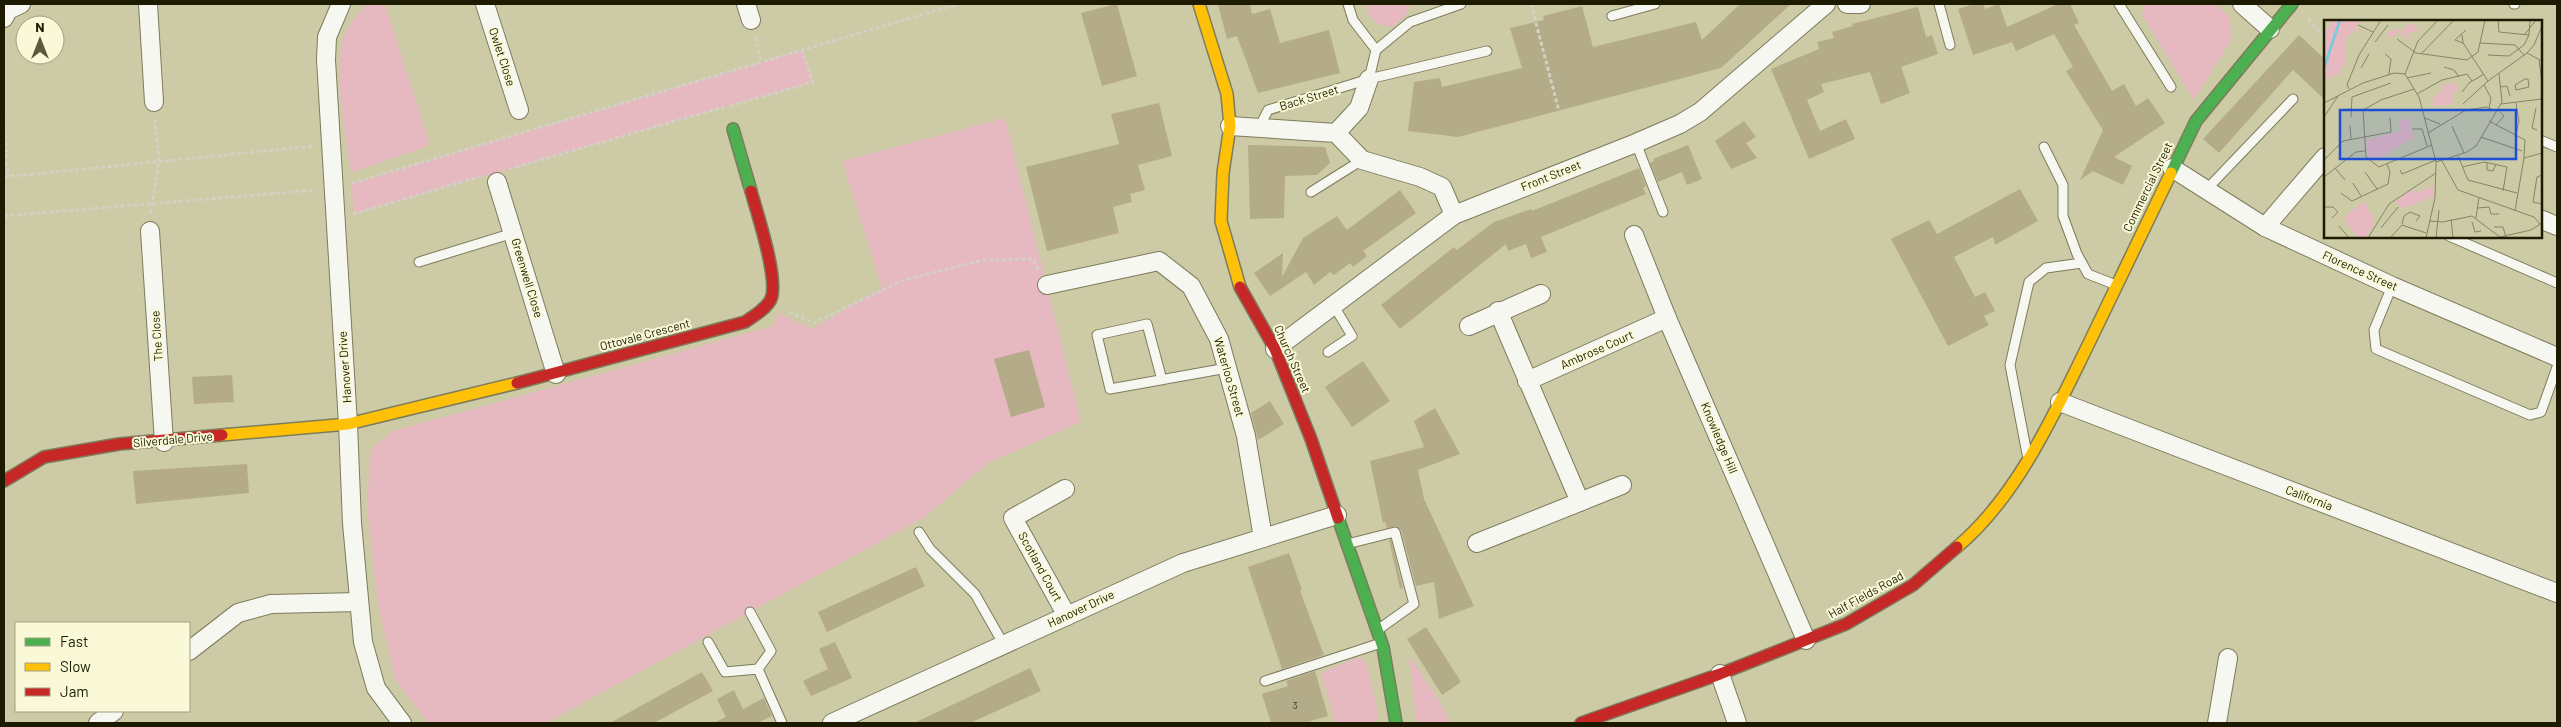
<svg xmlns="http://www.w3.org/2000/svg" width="2561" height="727" font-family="Barlow,sans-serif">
<rect width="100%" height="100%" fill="#cccba5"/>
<g fill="#e5b9bf">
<path d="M368,4h17l45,141 -79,28c-5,-40 -16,-84 -10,-124 2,-18 14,-34 27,-45z"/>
<path d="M1366,4h45l-6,12 -12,11c-17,-2 -24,-7 -27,-23z"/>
<polygon points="2146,4 2215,4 2230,17 2231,40 2194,100 2141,13"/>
<polygon points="802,50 813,82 353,214 352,183"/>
<polygon points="1005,118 1081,422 988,463 925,517 546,723 428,723 395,679 377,598 367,504 371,449 393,431 773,326 779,313 812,329 882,288 842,161"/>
<polygon points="1409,655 1439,700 1450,723 1419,723 1416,720"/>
<polygon points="1357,657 1364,660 1367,665 1379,717 1375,723 1335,723 1321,673"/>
</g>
<g fill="#b4ac88">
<polygon points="1117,4 1137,76 1102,86 1081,13"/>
<polygon points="1218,4 1250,4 1252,14 1270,9 1280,43 1329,30 1340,73 1258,93 1237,36 1227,39"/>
<polygon points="1740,4 1791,4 1721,68 1458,137 1408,131 1414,82 1440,78 1442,87 1522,68 1510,28 1544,20 1543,16 1582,6 1593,47 1696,22 1702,40"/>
<polygon points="1974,4 1983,4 1985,9 1999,4 2007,27 2058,4 2070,4 2079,23 2074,25 2112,91 2124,84 2136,106 2148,98 2165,123 2114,157 2132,166 2123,185 2093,171 2080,180 2103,130 2066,71 2073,67 2054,34 2016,51 2012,42 1973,55 1958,9"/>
<polygon points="1918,7 1926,37 1932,35 1938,54 1901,67 1910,93 1881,104 1870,72 1821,84 1824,92 1807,100 1820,131 1846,119 1855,139 1809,159 1771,69 1819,49 1817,42 1834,38 1832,32 1853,26 1852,24"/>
<polygon points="2299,35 2325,59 2325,100 2293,70 2219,153 2203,139"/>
<polygon points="1159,103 1172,156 1138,165 1145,190 1130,194 1132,202 1113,207 1119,233 1047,251 1026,167 1119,144 1111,114"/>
<polygon points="1744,121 1756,137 1746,143 1757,158 1731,169 1715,141"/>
<polygon points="1248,145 1325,147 1330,163 1317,175 1285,176 1284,218 1250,219"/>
<polygon points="1688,145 1702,179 1687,185 1682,172 1658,182 1650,163 1654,161 1653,159"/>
<polygon points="1639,168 1646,186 1643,188 1646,194 1541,237 1547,252 1531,258 1526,244 1508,251 1506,244 1400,329 1381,305 1454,247 1457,250 1494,222 1531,209 1532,211"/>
<polygon points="2020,189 2038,221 1995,245 1993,237 1954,257 1975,297 1985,292 1995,311 1984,316 1989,325 1948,346 1891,239 1929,220 1937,234"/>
<polygon points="1400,190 1416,213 1363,251 1367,256 1353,267 1350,263 1334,275 1330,272 1314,285 1306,272 1270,296 1254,273 1283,253 1282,277 1303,238 1337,216 1347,230"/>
<polygon points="1029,350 1045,407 1011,417 994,359"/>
<polygon points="1363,361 1390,401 1352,427 1325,387"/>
<polygon points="232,375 234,402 194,404 192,377"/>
<polygon points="1270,401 1284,424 1258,440 1251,413"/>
<polygon points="1435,408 1460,454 1418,470 1424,499 1474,606 1439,619 1434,582 1416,586 1401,530 1396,526 1387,528 1385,522 1383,523 1370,461 1424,447 1414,421"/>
<polygon points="247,464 249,493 136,504 133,471"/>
<polygon points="1389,540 1391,540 1403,588 1400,589"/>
<polygon points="1289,553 1302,590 1300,591 1324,655 1282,669 1248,567"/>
<polygon points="916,567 925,586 827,632 818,612"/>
<polygon points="1426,627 1461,682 1442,695 1407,639"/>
<polygon points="835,642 852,678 811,696 803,681 828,669 819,649"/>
<polygon points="1030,668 1041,691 970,723 914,723"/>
<polygon points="1315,671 1328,716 1304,723 1271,723 1262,694 1288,686 1286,681"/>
<polygon points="702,672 713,691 654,723 610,723"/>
<polygon points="734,690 743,709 764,698 772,716 757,723 713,723 726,717 717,699"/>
</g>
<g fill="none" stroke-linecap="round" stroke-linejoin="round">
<defs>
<g id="lane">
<polyline points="1348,4 1353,20 1376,50"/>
<polyline points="1939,4 1950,45"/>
<polyline points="2119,4 2171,87"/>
<polyline points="2514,4 2515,4"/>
<polyline points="1612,16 1655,4"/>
<polyline points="1369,79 1376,50 1410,22 1461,4"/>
<polyline points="1259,128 1268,110 1369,79 1487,51"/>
<polyline points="2540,140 2557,147"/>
<polyline points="1636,143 1663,212"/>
<polyline points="2044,147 2063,185 2063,216 2077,254 2088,274 2116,285"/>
<polyline points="2206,190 2293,99"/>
<polyline points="1311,192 1362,160"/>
<polyline points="2449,236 2557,283"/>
<polyline points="419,262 513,233"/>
<polyline points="2392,286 2374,330 2376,349 2530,415 2541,412 2557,367"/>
<polyline points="1328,352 1352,336 1334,306"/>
<polyline points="1162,380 1147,324 1097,335 1110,389 1227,368"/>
<polyline points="2027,454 2010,365 2029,282 2046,268 2082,263"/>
<polyline points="919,532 930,549 975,594 1004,645"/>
<polyline points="1347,544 1395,532 1414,604 1379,629"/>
<polyline points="750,612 771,651 758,669 782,723"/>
<polyline points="708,642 725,672 758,669"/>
<polyline points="1265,681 1381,643"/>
</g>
<g id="street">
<polyline points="148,4 154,102"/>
<polyline points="341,4 327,37 326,60 348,424 352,523 363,642 376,688 402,723"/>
<polyline points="485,4 519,110"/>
<polyline points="746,4 751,20"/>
<polyline points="1847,4 1861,4"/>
<polyline points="2242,4 2270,29"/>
<polyline points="4,18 8,10 21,4"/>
<polyline points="1230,126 1336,133 1362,160 1420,177 1442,187 1454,215"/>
<polyline points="1336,133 1359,108 1369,79"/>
<polyline points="2172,168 2265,227 2392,286 2557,357"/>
<polyline points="497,182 556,374"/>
<polyline points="2540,219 2557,226"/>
<polyline points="2265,227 2325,157"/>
<polyline points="150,231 164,442"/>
<polyline points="1634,235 1667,318 1806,640"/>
<polyline points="1047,285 1159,261 1191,286 1219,339 1246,436 1263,538"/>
<polyline points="1498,311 1580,502"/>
<polyline points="1469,326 1541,294"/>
<polyline points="1275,349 1454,215 1636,143 1680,124 1700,112 1826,4"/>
<polyline points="1527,381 1667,318"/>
<polyline points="2060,402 2557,593"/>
<polyline points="1065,489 1013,518 1067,616"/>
<polyline points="1477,543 1622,485"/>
<polyline points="189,651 238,613 271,604 359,602"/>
<polyline points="1720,674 1737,723"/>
<polyline points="98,723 114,711"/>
<polyline points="832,723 1183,563 1337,515"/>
<polyline points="2217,723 2228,658"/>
</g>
<g id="fast">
<polyline points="733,129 751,191"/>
<polyline points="2171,173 2196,121 2292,4"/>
<polyline points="1338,518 1383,647 1396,723"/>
</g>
<g id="slow">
<polyline points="1199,4 1227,94 1230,126 1223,173 1221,221 1240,287"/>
<polyline points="222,435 348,424 517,383"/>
<path d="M1957,547c61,-51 98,-135 133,-206 27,-56 54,-112 81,-168"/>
</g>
<g id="jam">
<polyline points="1240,287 1275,349 1311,439 1338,518"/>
<path d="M517,383l228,-61c9,-6 21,-13 26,-23 8,-20 -14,-86 -20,-108"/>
<polyline points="4,481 44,457 119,444 222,435"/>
<polyline points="1581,723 1720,674 1846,624 1913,585 1957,547"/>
</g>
</defs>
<use href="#lane" stroke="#7d7c5c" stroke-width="11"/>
<use href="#street" stroke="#7d7c5c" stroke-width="20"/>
<use href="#fast" stroke="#7d7c5c" stroke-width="14"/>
<use href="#slow" stroke="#7d7c5c" stroke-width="14"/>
<use href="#jam" stroke="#7d7c5c" stroke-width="14"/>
<g stroke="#d2d1c4" stroke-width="3" stroke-dasharray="4 2.5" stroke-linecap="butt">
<polyline points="1531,4 1559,111"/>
<polyline points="2308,19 2325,37"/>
<polyline points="755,37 761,62"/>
<polyline points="730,106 813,82 802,50"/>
<polyline points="4,116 8,177"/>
<polyline points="509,169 724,107"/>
<polyline points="4,177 314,146"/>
<polyline points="352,183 958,4"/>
<polyline points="151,213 159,161 155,120"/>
<polyline points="353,214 479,177"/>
<polyline points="4,216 315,190"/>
<polyline points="789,312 814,323 901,281 983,260 1033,259 1038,269"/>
</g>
<use href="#lane" stroke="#f7f7f2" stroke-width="9"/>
<use href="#street" stroke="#f7f7f2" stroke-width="18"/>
<use href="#fast" stroke="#4caf50" stroke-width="11"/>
<use href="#slow" stroke="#ffc107" stroke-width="11"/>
<use href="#jam" stroke="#c62828" stroke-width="11"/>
</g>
<g text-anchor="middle" stroke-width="4" stroke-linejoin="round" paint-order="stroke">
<g font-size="10" fill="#423f24">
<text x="1295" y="709">3</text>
</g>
<g font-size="12" fill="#1c1b02" stroke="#f9f9d7">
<text transform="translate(502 57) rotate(72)" y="4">Owlet Close</text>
<text transform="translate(1309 98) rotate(-17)" y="4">Back Street</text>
<text transform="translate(1551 176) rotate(-22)" y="4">Front Street</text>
<text transform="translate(2148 187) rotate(-64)" y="4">Commercial Street</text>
<text transform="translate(2360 271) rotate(24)" y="4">Florence Street</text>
<text transform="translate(527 278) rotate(73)" y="4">Greenwell Close</text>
<text transform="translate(645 335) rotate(-15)" y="4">Ottovale Crescent</text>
<text transform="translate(157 336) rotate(-94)" y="4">The Close</text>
<text transform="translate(1597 350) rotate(-24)" y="4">Ambrose Court</text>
<text transform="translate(1292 359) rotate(66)" y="4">Church Street</text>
<text transform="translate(345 367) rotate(-94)" y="4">Hanover Drive</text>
<text transform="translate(1229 377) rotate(74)" y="4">Waterloo Street</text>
<text transform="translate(1719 438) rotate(67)" y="4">Knowledge Hill</text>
<text transform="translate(173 440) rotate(-5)" y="4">Silverdale Drive</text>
<text transform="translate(2309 498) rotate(21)" y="4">California</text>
<text transform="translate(1040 567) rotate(61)" y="4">Scotland Court</text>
<text transform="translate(1866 595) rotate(-29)" y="4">Half Fields Road</text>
<text transform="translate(1081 609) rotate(-25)" y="4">Hanover Drive</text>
</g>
</g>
<g transform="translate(2324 20)">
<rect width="218" height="218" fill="#cccba5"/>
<path d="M9,0h26l15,8 -16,-7 -2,7 14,7 -15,-6 -9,11v22l-8,12 -14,7 1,-50zM88,2l7,9 -11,2 2,8 -11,-9 -8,6 -4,-4 7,-6 6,4zM132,63l2,8 -6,3 2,6 -5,5 -17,1 2,-10 7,-3 1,-8zM85,98l5,20 -42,24 -5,-6 -1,-16 30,-8 5,-3 -3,-8zM110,166l-1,11 -31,12 -7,-8 16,-11 6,2zM40,181l11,21 -8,15h-9l-15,-19z" fill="#e5b9bf"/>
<path fill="none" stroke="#74cade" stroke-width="2.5" d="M0,48l16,-48"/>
<path fill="none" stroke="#868564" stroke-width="1" d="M174,0l1,12 30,3M34,5l15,7M201,14l11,-14M138,15l1,8 25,38M73,19l19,14 51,7 11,-8 7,-32M51,22l13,-17M139,23l-8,-3 11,-10M156,23l35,2 9,10M203,33l15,8M61,34l6,5 -2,15M97,34l33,-34M164,35l21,1 15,-11 5,-10 1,-15M215,40l3,22M120,47l10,3 5,7M37,48l8,-14M83,58l24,-5M201,59h3l1,8 -13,3 -1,-5zM160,65l7,13 -2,10M177,67l6,-1 3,10M25,69l-2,-4 12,-30 22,-35M90,69l-33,11 -18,10 3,47 13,10 53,-22M138,72l7,-9 15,-9M93,74l25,-14 25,-6 5,7M0,83l39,-20 31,-10 11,1M139,84l25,-23 39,-28 7,-8 8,-19M177,84l41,-5M212,88l-4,20 5,2M0,97l14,-21M16,97l1,-7 9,-1M27,97l1,-20 39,-14M101,98l15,6M165,101l36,19M26,105l1,15M172,105l8,-9 -4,-4M128,106l12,27M88,109h10l5,17M104,113l38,-23 20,-3 10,4M192,114l3,-13 -3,-18M157,117l41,14M134,136l10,24 49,13M200,138l18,-5M200,138l1,-18M0,140l19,-19 48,-9 -1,-14M118,141l16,29 76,27 6,7M112,142l31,-10 9,-6 26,-44 -3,-28M163,142v8l6,1 3,-7M138,147l22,-5 23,5 -4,24M11,148l10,12M76,150l2,4 34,-14M41,152l12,17M218,155l-5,2 -4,25 9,2M0,157l32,-25 9,-1M29,163l8,13M17,173l11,8 36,-17 2,-12 -3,-8M0,187h9l5,5 -6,6M154,188l11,-1 2,7h8M191,191l9,-53M152,198l3,-21M127,199l2,19M105,201l14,1 29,-6 28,21 31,-7 11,-7M148,202l3,10 6,-1M78,204l2,-8 6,-4 10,4 -4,5M15,206l10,12M170,207h9l3,10M57,208l17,-21M44,218l21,-34 47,-31M66,218l12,-13 24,8M102,218l9,-40 1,-36 -17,-65 -14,-23 13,-33 20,-21M112,218l3,-28"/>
<path fill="#1d4ed8" fill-opacity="0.15" stroke="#1d4ed8" stroke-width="2.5" d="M16,90h176v49h-176z"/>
<rect width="218" height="218" fill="none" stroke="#1c1b02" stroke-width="2.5"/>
</g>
<rect width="2561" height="727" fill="none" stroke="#1c1b02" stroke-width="10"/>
<rect x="15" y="622" width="175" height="90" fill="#f9f9d7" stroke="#a1a082"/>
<rect x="25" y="638" width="25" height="8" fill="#4caf50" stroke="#a1a082"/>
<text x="60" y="647" font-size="15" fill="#1c1b02">Fast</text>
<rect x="25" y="663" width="25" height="8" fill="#ffc107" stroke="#a1a082"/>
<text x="60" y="672" font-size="15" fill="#1c1b02">Slow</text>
<rect x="25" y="688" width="25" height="8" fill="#c62828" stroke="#a1a082"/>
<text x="60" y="697" font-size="15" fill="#1c1b02">Jam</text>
<g transform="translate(40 40)"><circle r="24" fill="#f9f9d7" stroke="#a1a082"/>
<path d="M0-4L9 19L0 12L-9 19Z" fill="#5a593b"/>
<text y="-8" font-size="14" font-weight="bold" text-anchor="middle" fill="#1c1b02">N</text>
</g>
</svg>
